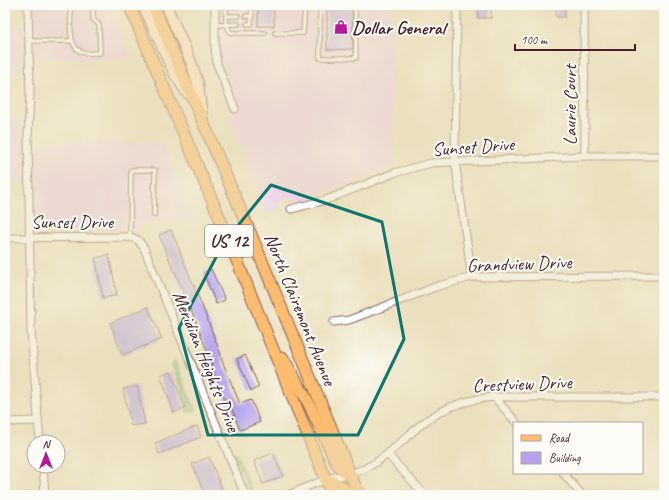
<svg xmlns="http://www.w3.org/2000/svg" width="669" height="500" font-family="Caveat,sans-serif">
<rect width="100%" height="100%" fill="#fdfcf7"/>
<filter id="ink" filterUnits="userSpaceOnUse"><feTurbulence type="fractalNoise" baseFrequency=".025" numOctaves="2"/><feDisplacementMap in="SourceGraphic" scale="8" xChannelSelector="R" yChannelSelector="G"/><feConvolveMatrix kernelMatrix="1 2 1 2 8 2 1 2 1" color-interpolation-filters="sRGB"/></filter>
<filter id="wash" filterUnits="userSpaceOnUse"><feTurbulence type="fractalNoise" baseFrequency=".012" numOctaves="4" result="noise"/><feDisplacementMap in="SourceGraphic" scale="16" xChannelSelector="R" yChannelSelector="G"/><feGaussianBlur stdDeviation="0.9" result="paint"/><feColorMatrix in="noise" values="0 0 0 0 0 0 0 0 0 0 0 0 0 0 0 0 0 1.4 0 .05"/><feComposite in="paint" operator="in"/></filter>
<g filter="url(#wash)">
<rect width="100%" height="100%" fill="#ebe0bd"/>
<g fill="#edd1e9">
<polygon points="31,5 110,5 131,59 21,59 21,74 5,74 5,26 31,26"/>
<polygon points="221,5 392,5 395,166 305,201 301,201 292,197 286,197 279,202 277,210 268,213 228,113 241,108 222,63 220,48"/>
<polygon points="5,117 21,118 21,142 162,142 196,223 141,223 139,234 125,230 45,231 36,228 34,223 33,182 5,182"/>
</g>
<g fill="#88c67d" stroke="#697254">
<polygon points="175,361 186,387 182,389 171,363"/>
<polygon points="186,389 196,411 187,412 186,409 189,407 182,390"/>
<polygon points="236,453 254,495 251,495 234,455"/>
</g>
<g id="blocks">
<g fill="#b5a2eb">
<rect x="258" y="5" width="16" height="21"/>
<polygon points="327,5 352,5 353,49 327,50"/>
<rect x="478" y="5" width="13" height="13"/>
<rect x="556" y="7" width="9" height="10"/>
<polygon points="171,230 205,313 221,355 220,356 240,404 251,400 260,422 240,430 229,402 226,403 211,365 212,364 196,322 159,235"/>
<polygon points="109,255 117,295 103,298 95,258"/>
<polygon points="211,269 225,300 216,304 203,272"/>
<polygon points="148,307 162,339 122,355 110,323"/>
<polygon points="245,355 259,387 251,391 237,359"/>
<polygon points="171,371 185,408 174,413 160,375"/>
<polygon points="137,386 145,424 131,426 123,389"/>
<polygon points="197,426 201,437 159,454 155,443"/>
<polygon points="273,453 283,476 263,484 254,461"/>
<polygon points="209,457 220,484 224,495 205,495 192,464"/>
</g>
</g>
</g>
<g filter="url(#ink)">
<use href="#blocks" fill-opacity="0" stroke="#82635e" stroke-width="1"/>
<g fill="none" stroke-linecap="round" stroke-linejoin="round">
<defs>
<g id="lane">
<path d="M71,5c0,14 -4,41 10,47 5,2 14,1 19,1l-1,-28 -6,-6v-14"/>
<polyline points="226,5 226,16"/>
<polyline points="320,5 320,58 356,58 355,5"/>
<polyline points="215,6 238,6"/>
<polyline points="246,6 251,6 251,5"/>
<polyline points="238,16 226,16 226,24 231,33 265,33"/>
<polyline points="246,16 252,16 251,6"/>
<polyline points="247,24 251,24 252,16"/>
<polyline points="215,25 238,24"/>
<polyline points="275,33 303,33 305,5"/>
<polyline points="29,41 71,41"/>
<polyline points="130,237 131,170 155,170 154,215"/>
</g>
<g id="street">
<polyline points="28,5 30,93 28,136 31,331 40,442"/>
<polyline points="215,5 215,48 217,64 235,109"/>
<polyline points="457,5 455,161 472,277"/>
<polyline points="584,5 585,156"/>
<polyline points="291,209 326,200 394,173 431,163 585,156 664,156"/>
<polyline points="5,238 130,237 138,240 144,248 245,495"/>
<polyline points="334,322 349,320 438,286 472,277 664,276"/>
<polyline points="494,397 517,423"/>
<polyline points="5,422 38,421"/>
<polyline points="388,455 425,495"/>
<polyline points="43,466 45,495"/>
<polyline points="563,473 582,495"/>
<path d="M288,495c13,-5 26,-12 40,-16 12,-4 26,-5 38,-11 17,-8 29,-21 43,-33 25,-24 51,-35 85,-38h170"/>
</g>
<g id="secondary">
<polyline points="143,5 175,75 187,93"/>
<polyline points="166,5 191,62 198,83 202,115"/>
</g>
<g id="primary">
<polyline points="129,5 223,226 332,495"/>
<polyline points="153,5 247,225 359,495"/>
<polyline points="283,358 306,398 337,464 345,472 349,474"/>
<path d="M326,480c9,2 18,5 22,15"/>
</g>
</defs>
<use href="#lane" stroke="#82635e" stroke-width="5.5"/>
<use href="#street" stroke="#82635e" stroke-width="9"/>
<use href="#secondary" stroke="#82635e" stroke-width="12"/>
<use href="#primary" stroke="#82635e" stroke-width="13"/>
<use href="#lane" stroke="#fff" stroke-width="3.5"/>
<use href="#street" stroke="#fff" stroke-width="7"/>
<use href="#secondary" stroke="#ffe4c6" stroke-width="10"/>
<use href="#primary" stroke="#febc70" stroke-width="11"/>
</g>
</g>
<path d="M0 0H669V500H0ZM271,185l111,37 22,117 -46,96h-150l-29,-107 44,-84z" fill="#ebe0bd" fill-opacity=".55" fill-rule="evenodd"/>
<path fill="none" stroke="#0f766e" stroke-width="3" stroke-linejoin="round" d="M271,185l111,37 22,117 -46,96h-150l-29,-107 44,-84z"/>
<defs>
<symbol id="shop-bare" viewBox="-9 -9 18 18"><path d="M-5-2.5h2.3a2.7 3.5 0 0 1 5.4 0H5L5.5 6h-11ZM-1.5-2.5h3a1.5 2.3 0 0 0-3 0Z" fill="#b5179e" stroke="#fdfcf7" stroke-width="2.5" paint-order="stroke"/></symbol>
</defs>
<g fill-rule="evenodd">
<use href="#shop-bare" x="331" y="17" width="20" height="20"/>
</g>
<g text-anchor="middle" stroke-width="4" stroke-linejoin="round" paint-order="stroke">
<rect fill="#fdfcf7" stroke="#806168" stroke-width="1" x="205" y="225" width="48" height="32" rx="3"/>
<g font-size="18" font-weight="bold" fill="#4a1f2b">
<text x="229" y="247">US 12</text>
</g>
<g font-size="19" font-weight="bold" fill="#4a1f2b" stroke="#fdfcf7" text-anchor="start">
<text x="352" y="34">Dollar General</text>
</g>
<g font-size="19" fill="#4a1f2b" stroke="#fdfcf7">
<text transform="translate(569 105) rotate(-90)" y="7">Laurie Court</text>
<text transform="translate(473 146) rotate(-4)" y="7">Sunset Drive</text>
<text x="72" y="228">Sunset Drive</text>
<text transform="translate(519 263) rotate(-2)" y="7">Grandview Drive</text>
<text transform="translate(301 309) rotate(68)" y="7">North Clairemont Avenue</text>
<text transform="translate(207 361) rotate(68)" y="7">Meridian Heights Drive</text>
<text transform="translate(522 383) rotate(-2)" y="7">Crestview Drive</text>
</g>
</g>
<rect width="669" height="500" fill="none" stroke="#fdfcf7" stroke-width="20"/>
<rect x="513" y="422" width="130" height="52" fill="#fdfcf7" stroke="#b5a4a5"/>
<rect x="521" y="435" width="20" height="6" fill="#febc70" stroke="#b5a4a5"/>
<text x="549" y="442" font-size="12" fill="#4a1f2b">Road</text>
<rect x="521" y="452" width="20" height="12" fill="#b5a2eb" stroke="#b5a4a5"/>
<text x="549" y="462" font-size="12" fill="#4a1f2b">Building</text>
<g transform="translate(46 454)"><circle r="19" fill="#fdfcf7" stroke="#b5a4a5"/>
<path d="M0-3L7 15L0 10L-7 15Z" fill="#b5179e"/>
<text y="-6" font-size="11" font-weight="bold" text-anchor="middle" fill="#4a1f2b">N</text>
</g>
<path d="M515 44v6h120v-6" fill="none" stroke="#4a1f2b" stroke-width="2"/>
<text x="521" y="44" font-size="12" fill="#4a1f2b" stroke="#fdfcf7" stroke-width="3" paint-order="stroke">100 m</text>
</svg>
